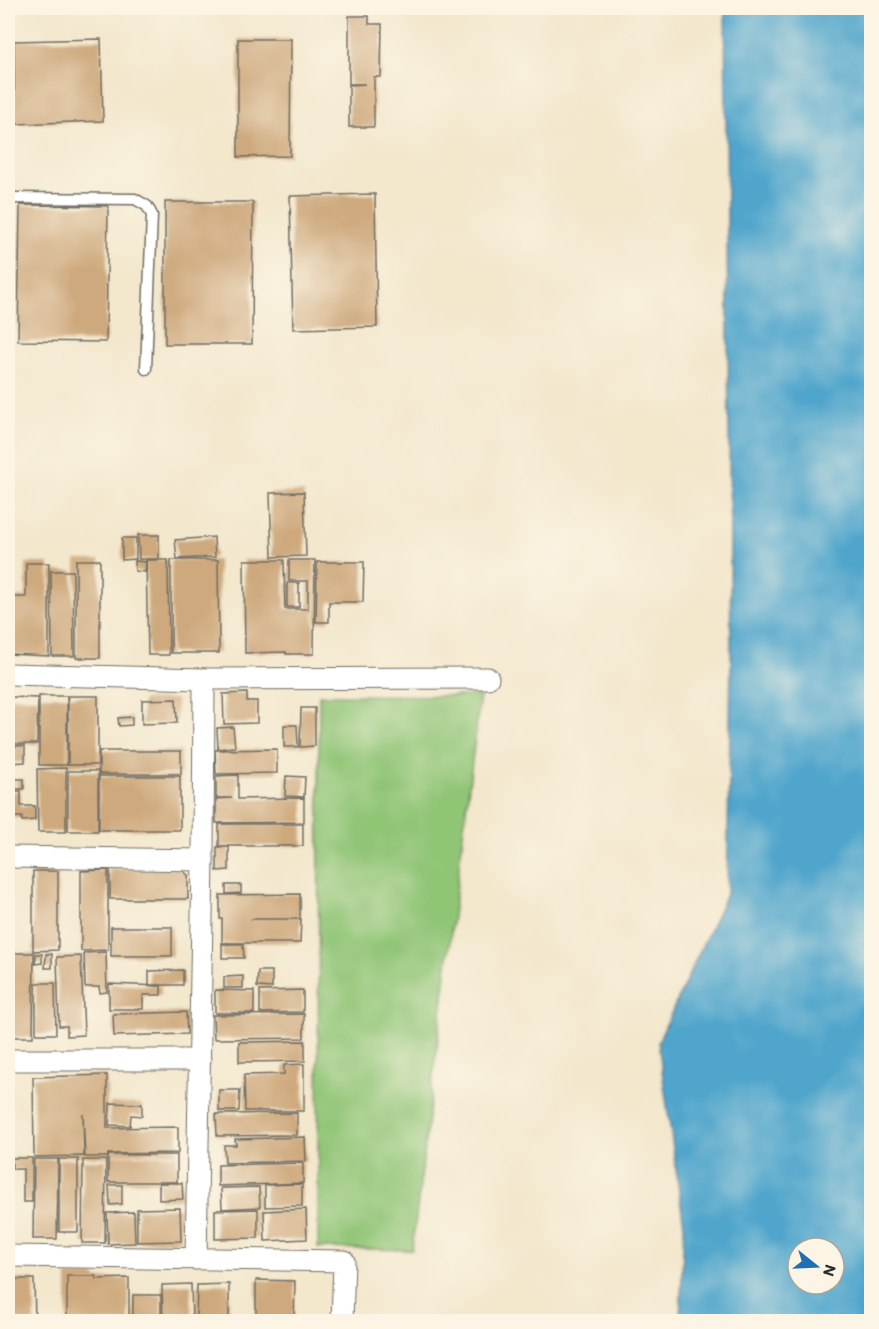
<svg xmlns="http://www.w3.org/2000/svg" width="879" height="1329" font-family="Itim,sans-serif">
<rect width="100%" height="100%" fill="#fcf5e5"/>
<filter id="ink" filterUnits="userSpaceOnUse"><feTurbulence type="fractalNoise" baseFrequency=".0167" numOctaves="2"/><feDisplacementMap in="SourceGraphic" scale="12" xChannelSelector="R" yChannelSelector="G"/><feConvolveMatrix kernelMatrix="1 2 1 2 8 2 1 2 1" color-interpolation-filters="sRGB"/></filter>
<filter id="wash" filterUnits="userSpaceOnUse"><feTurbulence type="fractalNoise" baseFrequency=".008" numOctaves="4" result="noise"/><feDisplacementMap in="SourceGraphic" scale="24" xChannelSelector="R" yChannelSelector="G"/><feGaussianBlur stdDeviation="1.35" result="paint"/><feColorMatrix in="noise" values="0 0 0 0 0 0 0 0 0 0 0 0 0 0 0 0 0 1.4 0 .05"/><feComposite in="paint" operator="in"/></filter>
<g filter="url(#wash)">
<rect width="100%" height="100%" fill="#f3e7cc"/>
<polygon fill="#90c576" stroke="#5e7850" stroke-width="1.5" points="319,695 480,696 412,1250 318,1248"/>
<path fill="#50a5cc" stroke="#3e687c" stroke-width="1.5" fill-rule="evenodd" d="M725,8h146v1313h-191l4,-95 -26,-184 69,-150 4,-230zM798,1248h36v36h-36z"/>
<g id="blocks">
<g fill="#cea97d">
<polygon points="349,16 369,16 369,24 382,24 381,77 374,77 374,127 349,127 349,85 365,84 349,84"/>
<polygon points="101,39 103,121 15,124 14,41"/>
<polygon points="238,39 291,39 290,156 238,157"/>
<polygon points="375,194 377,327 293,329 290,196"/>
<polygon points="165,202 253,202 252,344 165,344"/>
<polygon points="20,205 108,206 106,342 18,341"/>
<polygon points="304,492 306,556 272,557 270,493"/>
<polygon points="138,535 159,535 159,559 139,559"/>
<polygon points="214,537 215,557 177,559 175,540"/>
<polygon points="122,538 136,538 136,559 122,560"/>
<rect x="76" y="560" width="24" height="98"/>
<polygon points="146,560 168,560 169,655 148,655"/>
<polygon points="171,560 218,560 219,653 171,653"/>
<polygon points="244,560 284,560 285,609 308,609 308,581 289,581 289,560 315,560 314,654 286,654 286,652 245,653"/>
<polygon points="135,561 146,562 145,572 135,571"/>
<polygon points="317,562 364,562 363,602 329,602 329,622 316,622"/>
<polygon points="26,563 49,563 49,656 8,654 8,597 26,597"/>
<polygon points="51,571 73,571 74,656 52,656"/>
<rect x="287" y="583" width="12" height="24"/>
<polygon points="247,693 247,701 257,701 257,723 224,724 223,694"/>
<rect x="39" y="696" width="28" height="69"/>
<rect x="68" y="696" width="30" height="69"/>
<polygon points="9,697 38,698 37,744 9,744"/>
<polygon points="176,699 177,723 142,724 142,700"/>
<polygon points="301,708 315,708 315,746 300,747"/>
<polygon points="132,717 132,725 119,726 118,718"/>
<polygon points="284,725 297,725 298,747 284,747"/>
<polygon points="233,727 235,747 218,749 217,728"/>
<polygon points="10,746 25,746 25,762 10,763"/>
<polygon points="277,749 277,773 216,774 215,750"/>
<rect x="99" y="751" width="82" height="23"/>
<polygon points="66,768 66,832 38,832 37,769"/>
<rect x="68" y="771" width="30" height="60"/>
<polygon points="238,775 238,799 304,798 304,822 216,823 216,799 232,798 216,798 216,776"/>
<rect x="99" y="776" width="81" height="54"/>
<polygon points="286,776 305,777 304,797 285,796"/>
<rect x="16" y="779" width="8" height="10"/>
<polygon points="10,791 21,791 21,806 35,806 35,820 22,821 22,817 10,817"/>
<rect x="219" y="824" width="84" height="22"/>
<polygon points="217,847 229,847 229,870 217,871"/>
<polygon points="8,868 10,868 11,952 8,952"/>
<polygon points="179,868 188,875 188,899 110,899 110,869"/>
<polygon points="108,870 108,950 81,951 81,871"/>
<polygon points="33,871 58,871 58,950 33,951"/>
<polygon points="226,885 241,885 241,893 226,894"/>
<polygon points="300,894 300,919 251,919 301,919 300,943 222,943 222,919 220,919 220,895"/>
<rect x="111" y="927" width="61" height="29"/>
<polygon points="222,944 243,944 244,958 222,958"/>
<polygon points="106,952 107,992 100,993 99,987 85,987 84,953"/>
<polygon points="12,953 34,953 33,1037 8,1037 8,955 12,955"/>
<polygon points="36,954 42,954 42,963 35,964"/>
<polygon points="46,954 52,954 52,968 45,968"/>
<polygon points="81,956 84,1035 67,1036 67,1026 59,1026 57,957"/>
<polygon points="183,970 183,985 149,985 149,971"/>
<polygon points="258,971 272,971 272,988 257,987"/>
<polygon points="243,976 243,988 224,988 224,977"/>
<polygon points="36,983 55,983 56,1034 36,1034"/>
<polygon points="109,984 161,986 161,995 143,995 143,1009 109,1009"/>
<polygon points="215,990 254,991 254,1013 215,1013"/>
<polygon points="303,990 303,1012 260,1013 260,991"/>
<polygon points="186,1012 187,1034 114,1036 113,1014"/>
<polygon points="304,1014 304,1038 214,1039 213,1015"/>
<polygon points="305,1041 305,1061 239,1062 239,1042"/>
<polygon points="304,1064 304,1111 245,1111 244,1075 284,1074 284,1065"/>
<polygon points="107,1075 107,1128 178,1127 178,1153 108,1154 108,1157 85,1157 83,1114 84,1156 34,1157 33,1077"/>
<rect x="8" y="1081" width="2" height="73"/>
<polygon points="219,1090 240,1090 239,1111 219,1111"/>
<polygon points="110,1103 142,1104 142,1116 131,1115 130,1126 109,1125"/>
<polygon points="297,1113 297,1135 217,1136 216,1114"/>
<polygon points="305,1137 306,1161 225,1163 224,1145 236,1145 235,1139"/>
<rect x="108" y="1155" width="69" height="27"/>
<polygon points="12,1158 32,1158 32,1202 23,1202 23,1169 12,1169"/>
<polygon points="34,1159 58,1159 57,1239 33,1239"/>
<rect x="59" y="1159" width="19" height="73"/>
<polygon points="83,1160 106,1160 105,1243 82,1243"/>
<polygon points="303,1163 303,1183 218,1186 218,1165"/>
<polygon points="159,1183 182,1183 183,1199 159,1200"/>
<polygon points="302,1184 302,1206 265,1207 265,1185"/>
<polygon points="109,1185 122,1185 122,1204 110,1205"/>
<polygon points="259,1187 260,1207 222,1209 221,1188"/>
<polygon points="180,1208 181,1241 137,1242 137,1209"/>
<polygon points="258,1209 258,1238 215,1239 215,1210"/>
<polygon points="306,1209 307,1239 265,1241 264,1211"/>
<polygon points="134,1212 135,1243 108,1244 107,1213"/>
<polygon points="67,1276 96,1276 96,1279 129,1278 129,1322 67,1322"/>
<polygon points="8,1279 34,1279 35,1322 8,1322"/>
<polygon points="256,1280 295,1281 294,1322 256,1322"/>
<polygon points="191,1284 192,1322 163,1322 162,1285"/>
<polygon points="229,1284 229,1322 196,1322 197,1285"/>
<rect x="133" y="1295" width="28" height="27"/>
</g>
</g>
</g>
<g filter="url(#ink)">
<use href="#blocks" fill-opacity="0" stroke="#716d63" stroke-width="1.5"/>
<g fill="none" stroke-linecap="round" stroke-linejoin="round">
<defs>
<polyline id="lane" points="8,198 135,199 147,206 152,215 146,369"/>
<g id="street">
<polyline points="8,674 204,679 488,678"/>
<polyline points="8,857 203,860"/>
<polyline points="8,1060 200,1060"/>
<polyline points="8,1256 344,1261 342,1322"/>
<polyline points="196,1259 203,860 204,679"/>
</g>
</defs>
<use href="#lane" stroke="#716d63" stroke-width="13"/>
<use href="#street" stroke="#716d63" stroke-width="23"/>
<use href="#lane" stroke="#fff" stroke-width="10"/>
<use href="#street" stroke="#fff" stroke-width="21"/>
</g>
</g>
<rect width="879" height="1329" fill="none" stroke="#fcf5e5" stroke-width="30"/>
<g transform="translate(816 1266) rotate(108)"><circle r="28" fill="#fcf5e5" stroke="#a8a49b" stroke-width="1.5"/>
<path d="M0-4.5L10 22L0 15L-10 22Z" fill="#1f6fb2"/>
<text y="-9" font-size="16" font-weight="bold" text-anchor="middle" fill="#2b2b2b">N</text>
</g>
</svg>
